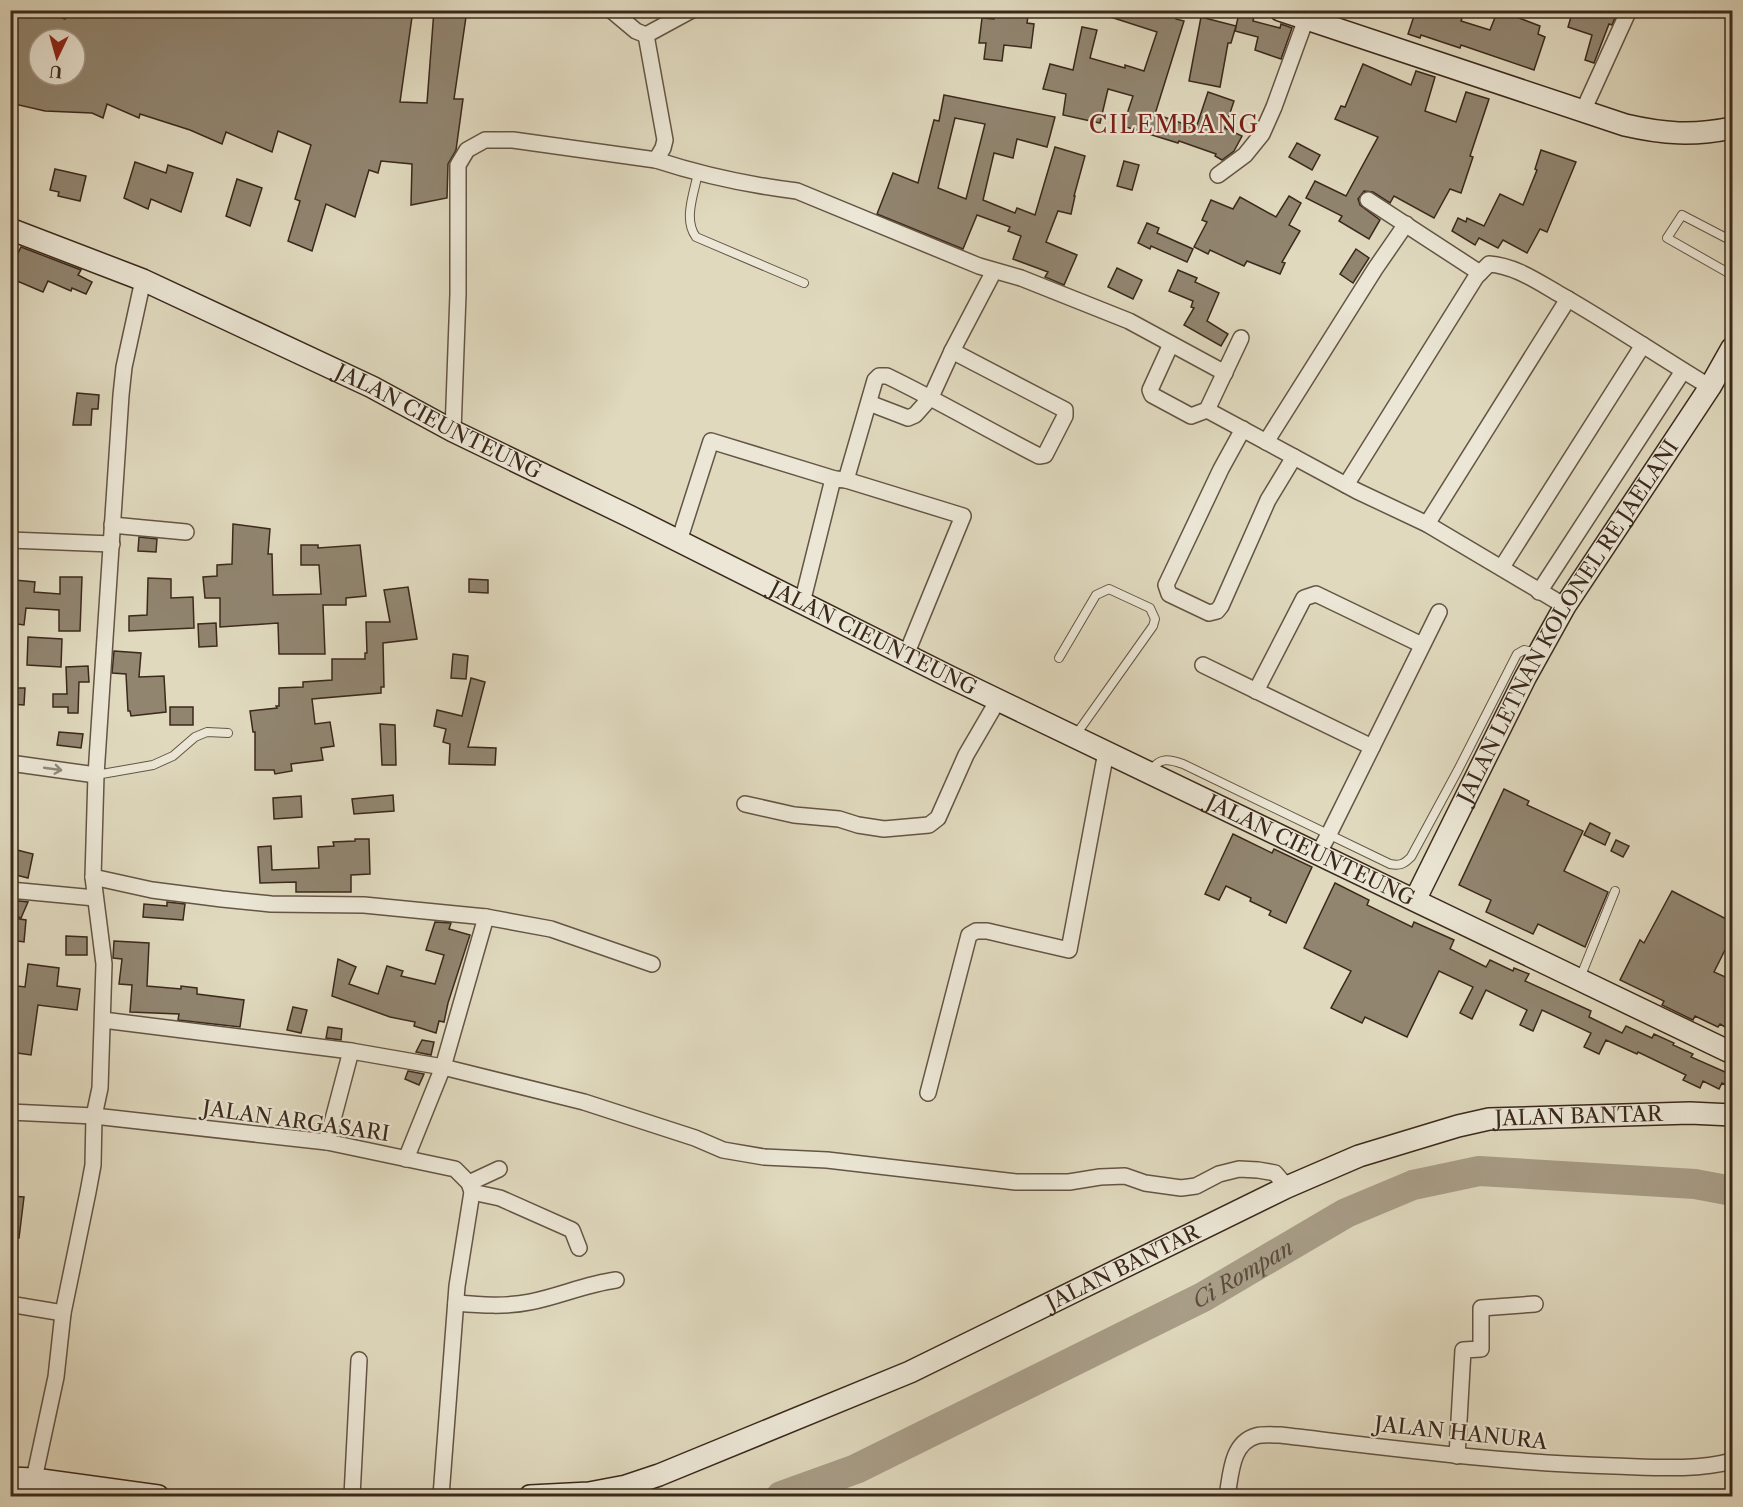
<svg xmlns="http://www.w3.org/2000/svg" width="1743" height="1507" font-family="'Libre Caslon Text',serif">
<rect width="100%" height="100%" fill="#e0d9be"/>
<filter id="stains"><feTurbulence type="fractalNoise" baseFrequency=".00333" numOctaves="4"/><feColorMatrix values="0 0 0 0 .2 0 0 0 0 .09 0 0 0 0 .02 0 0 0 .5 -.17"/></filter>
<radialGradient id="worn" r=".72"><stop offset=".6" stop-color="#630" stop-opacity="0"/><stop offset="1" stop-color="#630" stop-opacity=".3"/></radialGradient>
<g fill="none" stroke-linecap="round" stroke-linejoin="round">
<path stroke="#a89d87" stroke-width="30" id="s1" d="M781,1496l75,-27 347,-172 143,-84 67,-28 66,-14 216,13 37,7"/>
</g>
<g fill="#918570" stroke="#3b291c" stroke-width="1.5" fill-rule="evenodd">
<path d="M10,10h31l24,9 7,-9h71l31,7 1,-7h238l-13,92 27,1 7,-93h33l-13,89h9l-7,51 -8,14 -1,34 -36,7 1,-41 -31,-3 -3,12 -9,-3 -14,47 -29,-13 -14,47 -24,-10 12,-40 -5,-2 16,-54 -33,-14 -6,21 -46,-20 -4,12 -32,-14 -50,-16 -1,4 -32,-14 -4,14 -11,-5 -47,-2 -35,-8zM39,39h36v36h-36z"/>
<polygon points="995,10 1029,10 1027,23 1034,24 1031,48 1004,45 1002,61 984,59 986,43 979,43 982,18 994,19"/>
<polygon points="1099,10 1146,10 1160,14 1160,10 1177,10 1176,19 1184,21 1155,114 1196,128 1208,92 1234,101 1225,128 1242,136 1234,151 1222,160 1215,156 1216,154 1179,141 1178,143 1123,126 1133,96 1108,89 1100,123 1063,115 1066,94 1043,89 1050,64 1073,70 1082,27 1097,30 1090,58 1125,68 1125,65 1144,71 1157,32 1098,13"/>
<polygon points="1416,10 1465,10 1461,21 1490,30 1498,10 1540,26 1538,34 1545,37 1534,70 1461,45 1460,48 1421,35 1420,38 1408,34"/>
<polygon points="1573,10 1618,10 1612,25 1609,24 1594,63 1585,60 1592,35 1568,27"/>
<polygon points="1239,13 1254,16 1253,21 1280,28 1281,24 1292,28 1281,59 1255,50 1258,37 1235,31"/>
<polygon points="1201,17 1236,26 1231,43 1228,43 1220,87 1189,81"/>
<polygon points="1363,64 1411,85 1416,71 1435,77 1425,111 1456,122 1466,92 1489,99 1470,156 1473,157 1461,193 1450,189 1434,218 1394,196 1390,203 1373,192 1364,191 1358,199 1360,205 1380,220 1369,239 1339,221 1342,216 1306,198 1315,181 1346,196 1378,137 1335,119 1341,106 1345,107"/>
<path d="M944,95l111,22 -8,30 -30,-8 -4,19 -19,-5 -11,47 32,13 2,-5 18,7 20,-68 30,9 -11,40h1l-4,18 -13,-3 -12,31 31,13 -13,30 -19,-8 3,-5 -35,-13 8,-23 -13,-5 2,-4 -33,-12 -14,34 -86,-35 16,-41 25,10 16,-63 5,1zM955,118l30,6 -19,75 -28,-11z"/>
<polygon points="1297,143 1320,155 1312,170 1289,157"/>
<polygon points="1541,150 1576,162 1547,232 1540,229 1527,253 1503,240 1498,248 1479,238 1475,245 1452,231 1458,218 1466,222 1467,218 1484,226 1500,194 1523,205 1537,170 1535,169"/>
<polygon points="1124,161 1139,165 1132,190 1117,186"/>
<polygon points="135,162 166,173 168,165 193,173 181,212 151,199 148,209 124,198"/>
<polygon points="55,169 86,176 80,201 58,196 59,192 50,190"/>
<polygon points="237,179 262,188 250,226 226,216"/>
<polygon points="1289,196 1301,203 1289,225 1300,231 1282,262 1285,263 1280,274 1247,261 1244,266 1210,250 1208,254 1194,247 1207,222 1202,220 1211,200 1233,209 1240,197 1276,217"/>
<polygon points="1147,223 1159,228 1157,233 1193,249 1187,262 1151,246 1150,249 1138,243"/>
<polygon points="21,247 81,270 78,275 92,282 86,294 72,288 71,291 48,281 43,292 10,278 10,269"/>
<polygon points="1356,249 1369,258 1353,283 1340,274"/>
<polygon points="1117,268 1142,280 1133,299 1108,287"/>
<polygon points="1178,270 1197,278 1195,282 1219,293 1207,321 1228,334 1221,346 1184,325 1194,308 1191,307 1193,301 1169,291"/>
<polygon points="77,393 99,395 98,409 92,409 91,425 73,425"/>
<polygon points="233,524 270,529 268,554 272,554 273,595 321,594 319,565 301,565 301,545 318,545 318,548 360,545 366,596 346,598 346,605 323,605 325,654 279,654 278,623 220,627 220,598 205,598 203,577 217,576 217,565 232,564"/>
<polygon points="139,537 157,539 156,552 138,551"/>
<polygon points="60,577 82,577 80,631 59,631 59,610 26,608 24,625 10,623 10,603 13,603 15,580 35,582 34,592 60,594"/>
<polygon points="148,578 171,579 171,598 193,597 194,628 129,631 129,616 147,615"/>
<polygon points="469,579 488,580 488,593 469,592"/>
<polygon points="408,587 417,639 383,643 384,687 381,687 381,693 312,699 315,724 330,722 334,746 321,748 323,760 291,764 292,771 275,774 274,770 255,770 255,732 253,732 250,711 277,708 276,706 279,706 279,688 303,687 303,682 332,680 332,659 365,659 365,653 367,653 366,622 390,622 384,590"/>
<polygon points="216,623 217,646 199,647 198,624"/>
<polygon points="28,637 62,639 61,667 27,665"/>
<polygon points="114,651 141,653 139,677 164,676 166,712 131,716 130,711 128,711 126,674 112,673"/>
<polygon points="453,654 468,656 466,679 451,678"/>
<polygon points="88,666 89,682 79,682 78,713 68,713 68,707 53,707 53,694 67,694 66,667"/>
<polygon points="471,678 485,682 468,747 496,748 495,765 449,764 450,744 443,742 446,729 434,726 437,710 462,716"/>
<polygon points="10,688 25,688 24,705 10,704"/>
<rect x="170" y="707" width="23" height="18"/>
<polygon points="380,724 395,725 396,765 382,765"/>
<polygon points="59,732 83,734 81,748 57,745"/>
<polygon points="1504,789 1529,801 1527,805 1583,831 1564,871 1608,892 1585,947 1538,924 1533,934 1486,912 1491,900 1459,885"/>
<polygon points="393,795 394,811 354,814 352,799"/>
<polygon points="301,796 302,817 274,819 273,798"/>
<polygon points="1590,823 1610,833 1605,845 1584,835"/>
<polygon points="1233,834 1272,853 1274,849 1312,867 1286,923 1269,915 1271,911 1250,901 1251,898 1226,886 1219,900 1205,894"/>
<polygon points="355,839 369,839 370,874 351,875 351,892 296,892 296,882 260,883 258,847 271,846 272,870 319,868 318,847 334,846 333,842 355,841"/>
<polygon points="1616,840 1629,846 1623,857 1611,851"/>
<polygon points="17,850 33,854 28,878 12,874"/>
<polygon points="1335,883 1369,900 1367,905 1412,927 1414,922 1454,940 1450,949 1486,967 1490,960 1513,971 1514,968 1529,974 1525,981 1591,1011 1589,1017 1622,1033 1626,1026 1652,1038 1654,1034 1674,1043 1673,1045 1693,1054 1691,1057 1732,1075 1732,1088 1722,1083 1719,1089 1703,1081 1700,1088 1683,1080 1686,1075 1638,1052 1637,1054 1606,1040 1599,1054 1584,1047 1591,1033 1542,1010 1533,1031 1520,1025 1527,1010 1486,990 1472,1019 1460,1013 1473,987 1439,971 1407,1037 1365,1017 1362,1023 1331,1008 1351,971 1304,948"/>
<polygon points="1672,891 1732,922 1732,948 1727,946 1714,972 1732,980 1732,1031 1720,1024 1718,1027 1695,1016 1693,1020 1662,1005 1664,1001 1620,980 1640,940 1644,943"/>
<polygon points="10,900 28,902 21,918 10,914"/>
<polygon points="167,902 185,904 183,920 143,917 144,904 167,906"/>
<polygon points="13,918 26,920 24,942 11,940"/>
<polygon points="435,922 451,923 449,929 470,935 448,1003 444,1022 439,1021 436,1033 414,1026 415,1022 390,1017 332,996 338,959 356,967 349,984 378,994 387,966 403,971 401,976 435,984 444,955 426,950"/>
<polygon points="66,936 87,937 87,955 66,955"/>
<polygon points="114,941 149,943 147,986 181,989 181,986 197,988 197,994 244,1000 240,1027 178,1020 179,1014 130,1012 132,985 119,984 122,959 113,958"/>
<polygon points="28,964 59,968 57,986 80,989 77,1010 38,1005 31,1055 10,1052 10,985 25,987"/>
<polygon points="293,1007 307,1010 301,1033 287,1030"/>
<polygon points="328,1027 342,1029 341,1040 326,1038"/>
<polygon points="422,1040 434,1042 431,1055 416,1052"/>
<polygon points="408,1071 424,1074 419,1085 405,1079"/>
<polygon points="10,1196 24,1197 19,1238 10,1238"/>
</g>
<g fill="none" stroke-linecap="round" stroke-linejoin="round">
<defs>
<g id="lane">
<path d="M698,173c-4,20 -15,47 -2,64l108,46"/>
<polyline points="1732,241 1682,215 1667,238 1732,275"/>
<polyline points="1059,658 1096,595 1109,589 1150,608 1155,619 1153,626 1075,736"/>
<path d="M1151,771c8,-14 18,-12 32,-7l207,100c10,2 14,0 21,-7l47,-87 59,-116 7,-4 13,3"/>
<polyline points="96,775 153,765 173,756 195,737 207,732 228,733"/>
<polyline points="1580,978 1615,891"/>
</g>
<g id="street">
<polyline points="611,10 636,31 646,35 692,10"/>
<polyline points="1583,111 1629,10"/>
<path d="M656,160c46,15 92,25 141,31l182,75 42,12 108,43 96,52"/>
<polyline points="1218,175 1245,155 1262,134 1274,107 1306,19"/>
<polyline points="1368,200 1480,273"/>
<polyline points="1171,344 1150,390 1152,395 1191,416 1207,410 1241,338"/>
<polyline points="869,403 908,418 915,415 931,397 952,351 994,271"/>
<polyline points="1207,410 1357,491 1427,524 1565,606"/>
<polyline points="1243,429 1221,469 1166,585 1169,594 1209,613 1217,611 1221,606 1268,500 1294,457"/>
<polyline points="453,431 458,294 458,165 467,150 485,140 513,140 656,160 663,148 665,140 646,35"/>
<polyline points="1266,442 1375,269 1406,224"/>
<polyline points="846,480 963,516 906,655"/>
<path d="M1346,485l130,-208 13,-13c27,2 49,18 72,31 51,29 99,62 149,92"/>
<polyline points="1427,524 1568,299"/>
<polyline points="112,525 186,532"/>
<polyline points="10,540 112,544"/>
<polyline points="679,541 711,441 835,479"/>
<polyline points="1502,567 1643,345"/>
<polyline points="1539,592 1683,371"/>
<path d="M802,603l30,-120 3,-4 11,1 29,-100 4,-4h8c52,25 101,54 152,80l6,-1 20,-39v-6l-113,-59"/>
<polyline points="1203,665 1372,747"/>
<polyline points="1256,691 1304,598 1316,594 1422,645"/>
<polyline points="10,763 96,775"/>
<polyline points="745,804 794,815 839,819 858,825 884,829 929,825 938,818 966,755 998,700"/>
<polyline points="1318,854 1329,834 1439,612"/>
<polyline points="93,877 152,890 222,899 271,904 364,905 486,917 443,1067 406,1159"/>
<polyline points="10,890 95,898"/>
<polyline points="486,917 551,929 652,964"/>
<polyline points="103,1020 351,1051 443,1067 584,1102 695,1138 723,1150 764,1157 827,1160 1016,1182 1069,1182 1100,1177 1125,1176 1145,1183 1181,1188 1196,1186 1219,1174 1239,1169 1258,1170 1275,1173 1287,1187"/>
<polyline points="928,1093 969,935 976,931 987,931 1069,950 1106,752"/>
<polyline points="10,1112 94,1116 327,1142 455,1169 469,1183 472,1192 457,1286 441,1496"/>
<polyline points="327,1142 351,1051"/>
<polyline points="469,1183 499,1169"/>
<polyline points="472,1192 500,1198 572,1230 579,1248"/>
<path d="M456,1303c24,2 50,4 74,-1 30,-6 56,-18 86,-22"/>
<polyline points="15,1305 63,1313"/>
<polyline points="1457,1456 1463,1350 1481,1349 1481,1308 1535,1304"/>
<polyline points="34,1479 56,1377 63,1313 88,1192 93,1165 94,1116 100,1088 104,964 93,877 96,775 121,395 124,367 143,280"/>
<polyline points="352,1496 359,1360"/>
<path d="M1227,1496c4,-21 4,-53 29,-60 7,-2 17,-1 24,-1 111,13 222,28 334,31 37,1 82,5 118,-5"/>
</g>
<g id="secondary">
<path d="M1280,10l345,115c39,9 68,11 107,3"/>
<path id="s2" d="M10,229l133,51 229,107 81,44 176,85 321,161 782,376"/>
<path id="s3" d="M1415,900l110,-222 40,-72 145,-219 22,-39"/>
<polyline points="10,1478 34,1479 158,1496"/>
<path id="s4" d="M530,1496l59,-3 37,-7 33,-11 251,-103 377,-185 72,-31 99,-30 31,-7 201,-6 42,2"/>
</g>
</defs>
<use href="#lane" stroke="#645544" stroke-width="10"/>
<use href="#street" stroke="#645544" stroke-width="18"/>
<use href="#secondary" stroke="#3b291c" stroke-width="24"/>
<use href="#lane" stroke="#ebe6d5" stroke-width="8"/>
<use href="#street" stroke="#ebe6d5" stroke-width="15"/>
<use href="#secondary" stroke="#ebe6d5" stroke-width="21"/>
</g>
<defs><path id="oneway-shaft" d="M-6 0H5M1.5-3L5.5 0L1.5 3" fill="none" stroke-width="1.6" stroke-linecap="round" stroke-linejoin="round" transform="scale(1.5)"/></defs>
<use stroke="#938878" href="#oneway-shaft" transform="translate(53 769) rotate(8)"/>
<g text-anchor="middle" stroke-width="4.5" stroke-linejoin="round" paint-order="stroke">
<g font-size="21" fill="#3b291c" stroke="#ebe6d5">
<text dy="7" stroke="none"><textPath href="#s2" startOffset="470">JALAN CIEUNTEUNG</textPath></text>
<text dy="7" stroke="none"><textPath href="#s3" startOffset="318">JALAN LETNAN KOLONEL RE JAELANI</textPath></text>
<text dy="7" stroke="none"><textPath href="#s2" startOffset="956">JALAN CIEUNTEUNG</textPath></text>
<text dy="7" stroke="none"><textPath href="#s2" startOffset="1442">JALAN CIEUNTEUNG</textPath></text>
<text dy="7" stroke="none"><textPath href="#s4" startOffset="1126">JALAN BANTAR</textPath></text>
<text transform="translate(296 1121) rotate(8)" y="7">JALAN ARGASARI</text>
<text dy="7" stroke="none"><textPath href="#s4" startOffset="640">JALAN BANTAR</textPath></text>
<text transform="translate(1461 1433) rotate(6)" y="7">JALAN HANURA</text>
</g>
<g font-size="22" font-style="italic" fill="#5c4c3c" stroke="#ebe6d5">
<text dy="8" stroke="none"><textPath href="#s1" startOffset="513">Ci Rompan</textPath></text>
</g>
<g font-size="24" letter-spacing="1.5" fill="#7a1f14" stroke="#ebe6d5">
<text x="1174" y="133">CILEMBANG</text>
</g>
</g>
<rect width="1743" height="1507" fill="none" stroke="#e0d9be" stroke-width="36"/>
<rect x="12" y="12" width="1719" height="1483" fill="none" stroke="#3b291c" stroke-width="3"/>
<rect x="18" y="18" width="1707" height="1471" fill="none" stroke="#3b291c" stroke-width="1.5"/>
<g transform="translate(57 57) rotate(185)"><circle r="28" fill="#ebe6d5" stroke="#a59a8b" stroke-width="1.5"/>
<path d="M0-4.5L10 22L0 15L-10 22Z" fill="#8f2418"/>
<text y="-9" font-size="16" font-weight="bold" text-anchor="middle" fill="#3b291c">U</text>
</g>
<rect width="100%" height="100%" filter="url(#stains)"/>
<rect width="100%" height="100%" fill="url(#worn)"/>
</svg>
